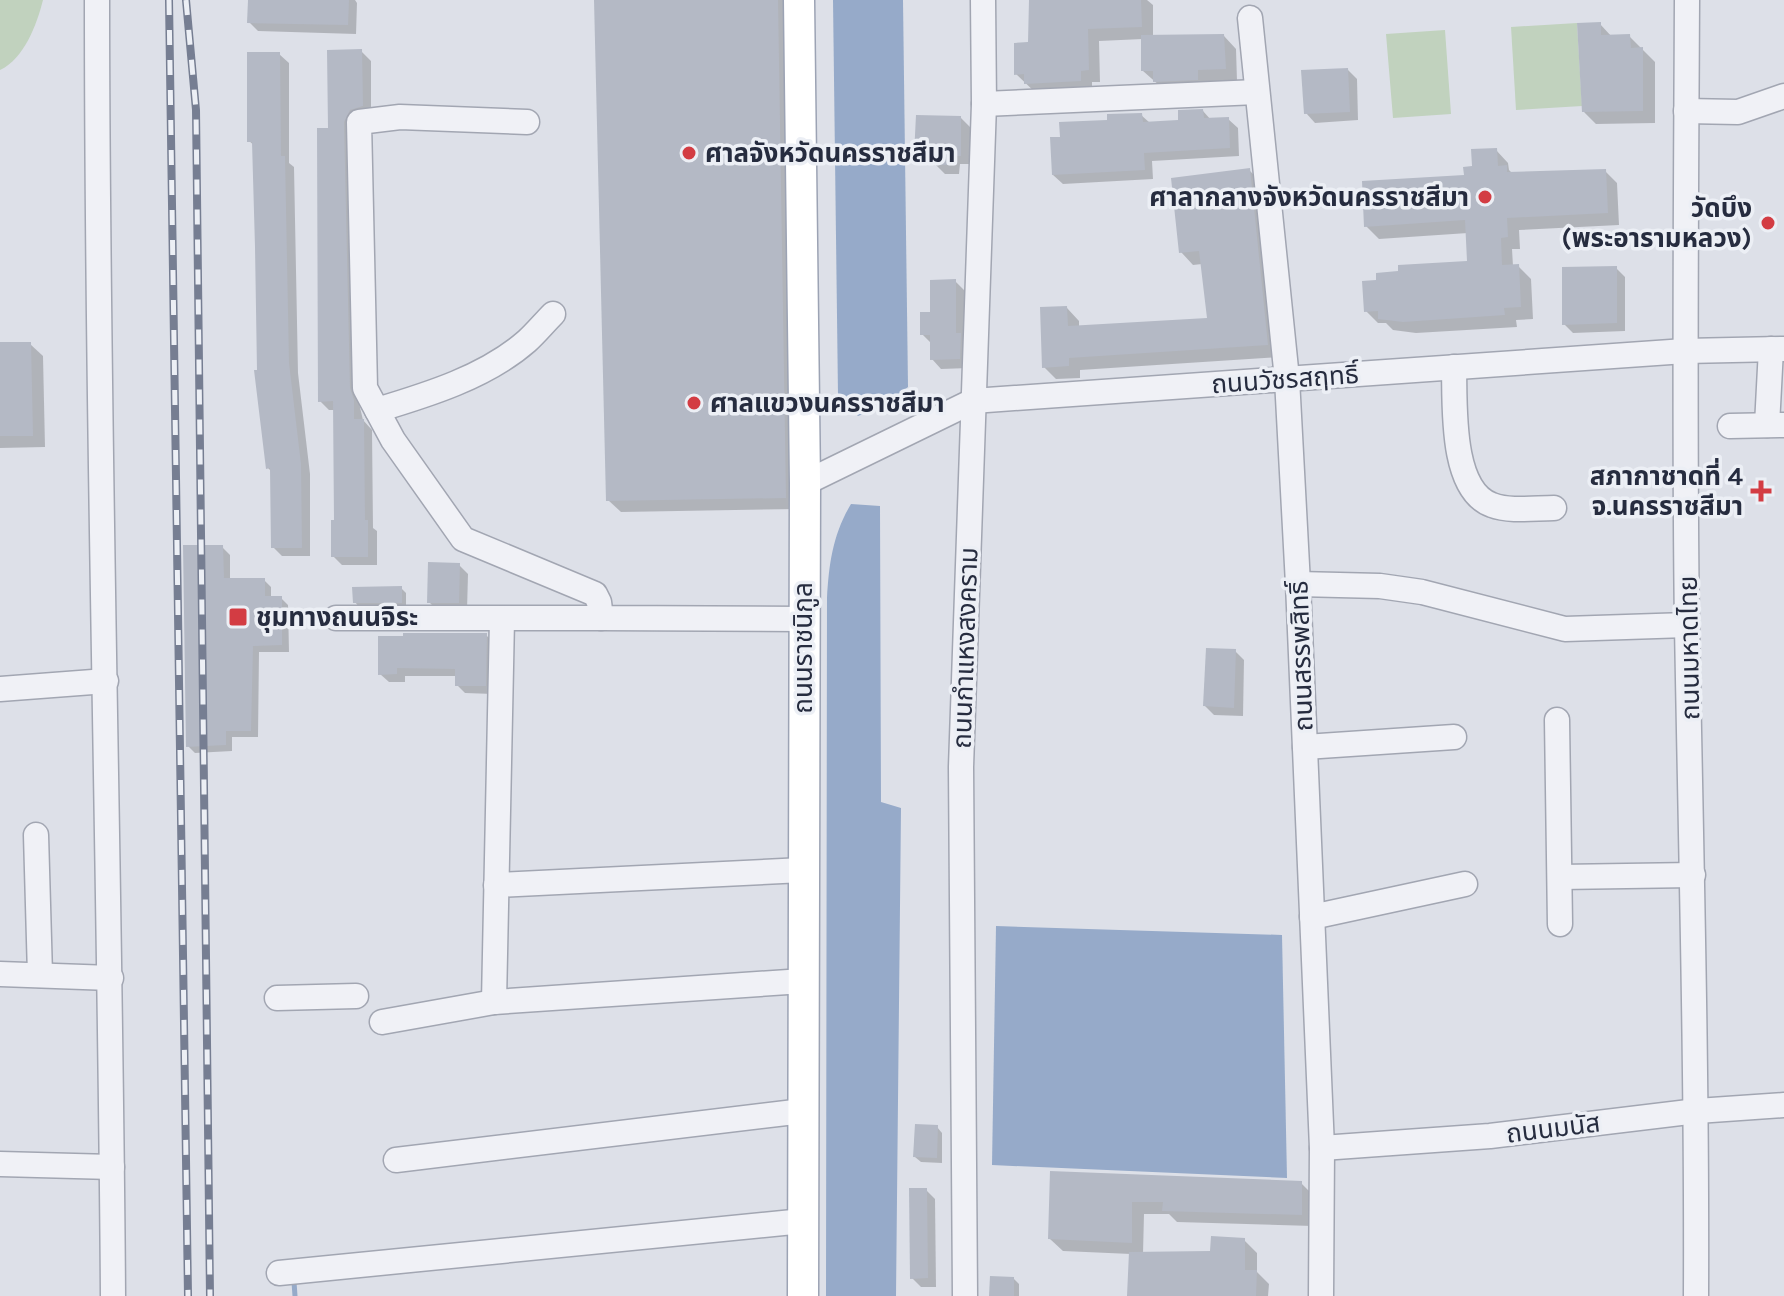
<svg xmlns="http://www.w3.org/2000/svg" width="1784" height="1296" font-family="Karla,'Noto Sans Thai',sans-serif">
<rect width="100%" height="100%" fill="#dde0e8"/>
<g fill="#c1d2be">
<path d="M0,0h43c-6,24 -19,59 -43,70z"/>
<polygon points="1577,23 1582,106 1516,110 1511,27"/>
<polygon points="1445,30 1451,114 1393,118 1386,34"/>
</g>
<g fill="#96aac9">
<polygon points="833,0 903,0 908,387 884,406 858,416 838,395"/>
<path d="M851,504l29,2 1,296 20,6 -5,488h-70l1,-698c2,-35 6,-64 24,-94z"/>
<polygon points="996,926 1282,935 1287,1178 992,1165"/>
</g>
<g fill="#0003">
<polygon points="250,0 355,0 357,3 356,34 258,31 249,22"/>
<polygon points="596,0 790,0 798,509 621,512 608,500"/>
<polygon points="1031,0 1147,0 1153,5 1153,37 1224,36 1236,49 1237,81 1210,82 1210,91 1168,93 1143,71 1143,39 1099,41 1100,82 1092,82 1092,92 1038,95 1016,74 1030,44"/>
<polygon points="1600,24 1612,37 1630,37 1655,62 1655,123 1596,124 1584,112"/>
<polygon points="361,51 371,61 371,115 358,399 363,420 372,430 373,528 377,531 377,565 342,565 333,556 336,522 335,410 329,410 320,401 330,130"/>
<polygon points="279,54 289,63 289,163 294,167 298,373 310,474 310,556 282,556 273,547 272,472 268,468 259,371 255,146 249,141"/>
<polygon points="1348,70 1357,79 1358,120 1315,123 1306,113"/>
<polygon points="1203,111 1211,120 1228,119 1238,128 1239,156 1152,161 1153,179 1063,184 1053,175 1062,139 1109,122 1141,115 1150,123 1180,121"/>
<polygon points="961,118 970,127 970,164 960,164 959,174 945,174 935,164 925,164 916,155"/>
<polygon points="1496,150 1508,163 1509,170 1513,174 1605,171 1617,183 1619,225 1519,230 1520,249 1512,249 1513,266 1518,266 1531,279 1533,319 1516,320 1517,327 1416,333 1393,330 1386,323 1378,323 1366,311 1469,263 1468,233 1379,239 1366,226 1466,177"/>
<polygon points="1249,170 1261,182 1280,357 1080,370 1080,378 1056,379 1044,367 1067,308 1079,321 1079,327 1209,320 1202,264 1193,265 1181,252"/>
<polygon points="1616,268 1625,277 1625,331 1573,333 1564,324"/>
<polygon points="955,281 964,290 965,340 969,368 941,369 932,359 932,344 922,334 932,314"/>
<polygon points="0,344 30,344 43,356 45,447 0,448"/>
<polygon points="222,547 230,555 230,580 264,580 271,587 271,598 281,598 288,605 289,652 259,652 258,737 232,737 232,751 195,753 188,746"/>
<polygon points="459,565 468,574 467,611 438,611 429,602"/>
<polygon points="401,588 406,593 406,607 359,607 355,602"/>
<polygon points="486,635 495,644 493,694 465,693 457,685 457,676 405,676 405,682 389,682 380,674"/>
<polygon points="1235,651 1244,660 1243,716 1214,715 1205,706"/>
<polygon points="937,1127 942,1133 942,1163 921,1162 915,1157"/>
<polygon points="1052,1173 1301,1183 1314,1196 1313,1226 1177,1222 1169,1214 1144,1214 1143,1254 1212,1253 1244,1240 1257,1253 1257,1272 1269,1284 1268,1296 1129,1296 1131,1254 1063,1251 1050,1239"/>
<polygon points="926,1190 935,1199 936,1287 921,1287 912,1278"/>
<polygon points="1013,1278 1019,1284 1019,1296 991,1296"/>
</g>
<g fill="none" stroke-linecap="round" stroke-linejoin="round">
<polyline stroke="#96aac9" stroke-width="5" points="294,1282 295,1296"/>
</g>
<g fill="#b4b9c5">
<polygon points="248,0 349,0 348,25 247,23"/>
<polygon points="594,0 778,0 786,498 606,501"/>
<polygon points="1029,0 1141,0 1142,27 1088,29 1089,70 1081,71 1081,81 1024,84 1024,74 1014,75 1014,43 1028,42"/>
<polygon points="1601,22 1601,35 1630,34 1631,48 1643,47 1643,111 1582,112 1577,23"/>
<polygon points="1224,34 1226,69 1198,70 1198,80 1153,82 1153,71 1141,71 1141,35"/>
<polygon points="362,49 363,106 350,110 344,122 350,388 354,400 354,419 364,419 365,520 368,520 368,557 331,557 331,520 334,520 333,401 318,402 317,128 328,128 327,50"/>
<polygon points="247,52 280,52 281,156 285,156 289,363 301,464 302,548 271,548 270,468 266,469 254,370 257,370 255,247 252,142 247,142"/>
<polygon points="1348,68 1350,112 1304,114 1301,70"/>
<polygon points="1203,109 1204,118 1229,117 1230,148 1144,153 1145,170 1052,175 1050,137 1060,137 1059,122 1107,120 1107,114 1142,113 1143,122 1178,120 1178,110"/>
<polygon points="916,115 961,116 961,156 951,156 951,165 933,165 933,156 914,155"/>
<polygon points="1497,148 1498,166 1507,165 1507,172 1606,169 1608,213 1507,218 1508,237 1501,238 1502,265 1519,264 1521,307 1504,308 1505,315 1403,322 1378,319 1378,311 1364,312 1362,281 1376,280 1376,273 1398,271 1398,265 1467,261 1465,220 1364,227 1362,181 1464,175 1463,167 1472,166 1471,149"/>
<polygon points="1250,168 1268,345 1069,358 1069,366 1042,368 1040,307 1067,306 1068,326 1207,318 1199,251 1179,253 1171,178"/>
<polygon points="1617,266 1617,323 1562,325 1562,267"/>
<polygon points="956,279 956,333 961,333 960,359 930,360 930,335 920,335 920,312 930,312 930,280"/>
<polygon points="0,342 31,342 33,436 0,436"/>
<polygon points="183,545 223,545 224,578 265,578 265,596 282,596 282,645 253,646 251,731 226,731 226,745 186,747"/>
<polygon points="428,562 460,563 459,603 427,603"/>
<polygon points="402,586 402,603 353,603 352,587"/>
<polygon points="403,633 487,633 486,686 455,686 455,669 397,668 397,674 378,675 378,636 403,636"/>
<polygon points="1206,648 1236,649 1234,708 1203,706"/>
<polygon points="915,1124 938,1125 937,1158 913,1157"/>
<polygon points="1050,1171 1302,1181 1302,1215 1162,1211 1163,1202 1132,1202 1132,1243 1048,1239"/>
<polygon points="909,1188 927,1188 928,1278 910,1279"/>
<polygon points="1211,1236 1245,1238 1245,1270 1257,1270 1256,1296 1127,1296 1129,1252 1210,1251"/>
<polygon points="990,1276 1014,1277 1014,1296 989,1296"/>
</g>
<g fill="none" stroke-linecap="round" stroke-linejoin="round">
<defs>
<g id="minor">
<path d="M97,0c0,432 13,864 16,1296"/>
<path d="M1687,0c-1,208 -3,417 0,625 4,224 10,447 9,671"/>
<polyline points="1250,18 1287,379 1298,584 1322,1148 1321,1296"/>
<polyline points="984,104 1257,92"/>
<polyline points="1686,111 1738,112 1784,96"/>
<polyline points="527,122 400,117 359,122 365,388 393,440 463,539 595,594 599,602 601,618 803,619"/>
<path d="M1454,367c1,37 -4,123 38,138 18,7 43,3 62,3"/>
<path d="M377,410c50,-15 109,-33 150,-69 9,-8 17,-18 26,-27"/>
<polyline points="1767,425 1771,349"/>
<polyline points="1730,426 1784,425"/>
<polyline points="805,483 973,401 1685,351 1784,349"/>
<polyline points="1298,584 1380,586 1422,592 1565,629 1687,625"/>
<polyline points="336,618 601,618"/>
<polyline points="0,689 106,681"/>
<polyline points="1557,720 1560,924"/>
<polyline points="1305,747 1454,737"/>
<polyline points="36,835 40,975"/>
<polyline points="1560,877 1693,875"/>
<polyline points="496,885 803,870"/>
<polyline points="1312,917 1465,884"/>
<polyline points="0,974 111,978"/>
<polyline points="277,998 356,996"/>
<polyline points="494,1002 502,619"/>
<polyline points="382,1022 494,1002 803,981"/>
<polyline points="1322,1148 1490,1136 1697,1111 1784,1105"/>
<polyline points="396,1160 803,1111"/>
<polyline points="0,1164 112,1167"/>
<polyline points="279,1273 803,1221"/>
<polyline points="965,1296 961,767 984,104 983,0"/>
</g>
<polyline id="major" points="799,0 805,483 803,1296"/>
</defs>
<use href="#minor" stroke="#a2a6b2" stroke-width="27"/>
<use href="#major" stroke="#9ca3b4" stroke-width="33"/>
<use href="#minor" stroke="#f0f1f6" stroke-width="24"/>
<use href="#major" stroke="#fff" stroke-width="30"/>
<defs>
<g id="rail">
<polyline points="169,0 188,1296"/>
<polyline points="186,0 196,110 210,1296"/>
</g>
</defs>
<use href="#rail" stroke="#767e92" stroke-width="8"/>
<use href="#rail" stroke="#eceff5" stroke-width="5" stroke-dasharray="15" stroke-linecap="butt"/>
</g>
<g fill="#d33c43" stroke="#eceff5" stroke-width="3">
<circle cx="689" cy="153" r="8"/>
<circle cx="1485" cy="197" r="8"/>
<circle cx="1768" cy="223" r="8"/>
<circle cx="694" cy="403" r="8"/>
<path d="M1757 479h8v8h8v8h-8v8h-8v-8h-8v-8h8z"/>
<rect x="228" y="607" width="20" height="20" rx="4"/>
</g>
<g text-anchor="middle" stroke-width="7" stroke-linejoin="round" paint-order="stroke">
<g font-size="26" font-weight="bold" fill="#262c3f" stroke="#eceff5" text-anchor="start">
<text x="705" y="162">ศาลจังหวัดนครราชสีมา</text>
<text x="1469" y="206" text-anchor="end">ศาลากลางจังหวัดนครราชสีมา</text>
<text x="1752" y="217" text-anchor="end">วัดบึง<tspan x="1752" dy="30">(พระอารามหลวง)</tspan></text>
<text x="710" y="412">ศาลแขวงนครราชสีมา</text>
<text x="1743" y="485" text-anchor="end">สภากาชาดที่ 4<tspan x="1743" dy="30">จ.นครราชสีมา</tspan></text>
<text x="256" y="626">ชุมทางถนนจิระ</text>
</g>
<g font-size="26" fill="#262c3f" stroke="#eceff5">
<text transform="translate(1285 379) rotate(-4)" y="9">ถนนวัชรสฤทธิ์</text>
<text transform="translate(803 648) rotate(-90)" y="9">ถนนราชนิกูล</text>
<text transform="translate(965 648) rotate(-88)" y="9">ถนนกำแหงสงคราม</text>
<text transform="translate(1689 648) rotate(-91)" y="9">ถนนมหาดไทย</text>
<text transform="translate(1301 656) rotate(-92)" y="9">ถนนสรรพสิทธิ์</text>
<text transform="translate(1553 1128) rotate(-7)" y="9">ถนนมนัส</text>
</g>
</g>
</svg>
